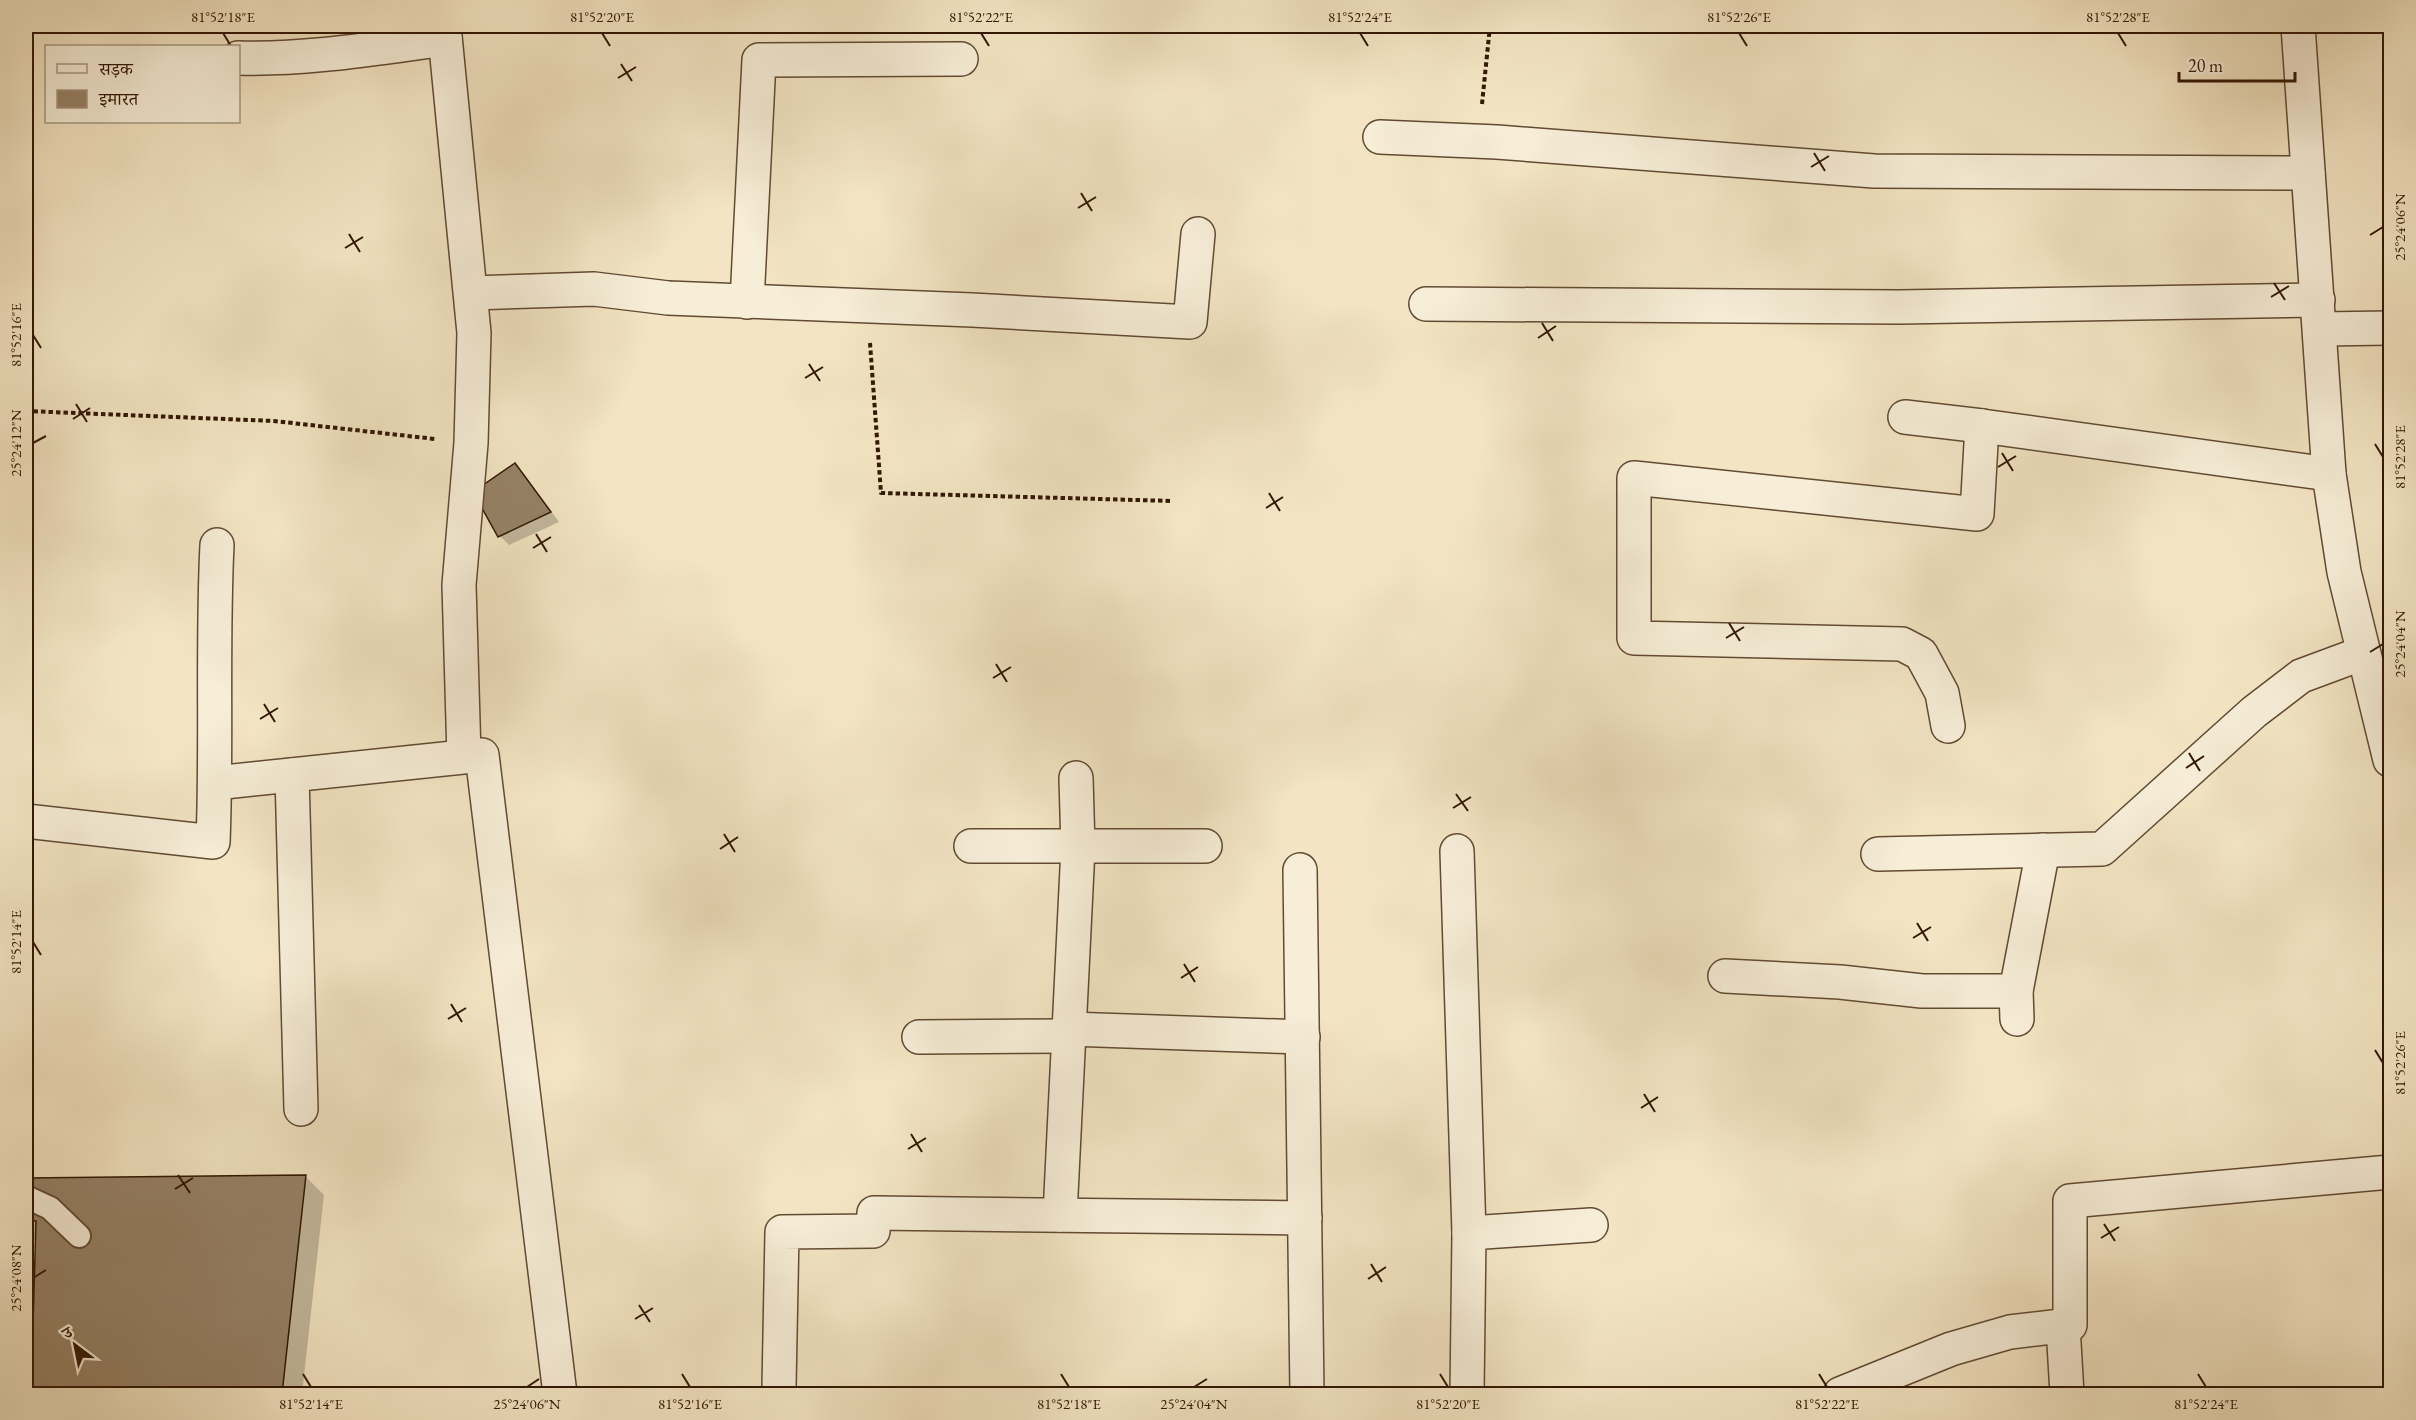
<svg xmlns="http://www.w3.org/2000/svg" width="2416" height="1420" font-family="'EB Garamond','Noto Serif Devanagari',serif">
<rect width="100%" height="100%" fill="#f3e5c3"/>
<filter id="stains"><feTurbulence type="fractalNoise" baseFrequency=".00333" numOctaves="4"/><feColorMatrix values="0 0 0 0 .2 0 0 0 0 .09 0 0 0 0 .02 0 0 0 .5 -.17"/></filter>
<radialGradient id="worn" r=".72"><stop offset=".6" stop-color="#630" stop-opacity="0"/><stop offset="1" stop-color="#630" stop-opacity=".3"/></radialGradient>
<g fill="#0003">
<polygon points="515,465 524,474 559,522 509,545 500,536"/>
<polygon points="305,1176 324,1195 302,1394 32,1394 37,1239 26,1239 26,1180"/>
</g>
<g fill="#968267" stroke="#311703" stroke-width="1.5">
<polygon points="515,463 551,512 498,537 473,492"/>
<polygon points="306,1175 282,1394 31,1394 36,1221 26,1221 26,1178"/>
</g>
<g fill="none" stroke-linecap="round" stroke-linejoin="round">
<defs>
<polyline id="service" points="26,1197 50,1208 79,1236"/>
<g id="minor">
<polyline points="444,26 474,333 471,443 459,585 464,756"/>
<polyline points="2298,26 2329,474 2344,572 2390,760"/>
<path d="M238,58c69,2 139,-10 207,-19"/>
<polyline points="1380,137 1497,142 1874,171 2308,173"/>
<polyline points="471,293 594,289 668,298 972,310 1190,322 1198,234"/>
<polyline points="747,302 759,60 961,59"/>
<polyline points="1426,304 1899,307 2318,300"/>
<polyline points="2320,329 2390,328"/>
<polyline points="1905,417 1982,426"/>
<polyline points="1948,726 1942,693 1921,654 1902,644 1634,638 1634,478 1977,514 1982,426 2329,474"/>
<polyline points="292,775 301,1109"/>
<polyline points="215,783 482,755 560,1394"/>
<path d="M26,821l187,21c4,-99 -1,-198 4,-297"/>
<polyline points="971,846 1205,846"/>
<polyline points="1457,851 1469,1233"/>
<polyline points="1878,854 2102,849 2254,712 2301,676 2363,653"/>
<polyline points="1300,870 1307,1394"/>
<polyline points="1725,976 1840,982 1922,991 2016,991"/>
<polyline points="2017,1019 2016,991 2043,850"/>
<polyline points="1069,1029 1303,1037"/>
<polyline points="919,1037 1068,1036"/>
<polyline points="1060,1215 1078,848 1076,778"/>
<polyline points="2063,1326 2067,1394"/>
<polyline points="779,1387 782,1232 873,1231 874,1213 1305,1218"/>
<polyline points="1467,1394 1469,1233 1591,1225"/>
<polyline points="1840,1394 1951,1349 2010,1332 2070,1325 2070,1201 2390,1172"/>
</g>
</defs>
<use href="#service" stroke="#624a33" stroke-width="26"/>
<use href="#minor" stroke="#624a33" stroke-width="36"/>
<g stroke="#311703" stroke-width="4" stroke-dasharray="4.5 3" stroke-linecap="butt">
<polyline points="1482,104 1490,26"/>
<polyline points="870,343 881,493 1173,501"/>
<polyline points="26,411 274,421 435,439"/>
</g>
<use href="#service" stroke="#f7eed8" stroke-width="22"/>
<use href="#minor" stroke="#f7eed8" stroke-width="33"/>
</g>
<path fill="none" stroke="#311703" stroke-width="2" d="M223,33l8,13M602,33l8,13M981,33l8,13M1360,33l8,13M1739,33l8,13M2118,33l8,13M621,64l11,17M618,78l18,-11M1814,153l11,18M1811,167l18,-11M1081,193l11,18M1078,208l18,-11M349,234l11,18M2370,235l13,-8M345,248l18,-11M2274,283l11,17M2271,297l18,-11M1542,323l11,18M33,335l8,13M1538,338l18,-12M809,364l11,17M805,378l18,-11M76,404l11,18M73,419l17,-11M33,443l13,-7M2375,444l8,13M2002,453l11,18M1998,467l18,-11M1269,493l11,18M1266,508l17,-11M536,534l11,18M533,548l18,-11M1729,623l11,18M1726,638l18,-11M2370,652l13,-8M996,664l11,18M993,678l18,-11M264,704l11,18M260,719l18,-11M2189,753l11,18M2186,768l18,-12M1456,794l12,17M1453,808l18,-11M724,834l11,18M720,849l18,-12M1917,923l11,18M1913,938l18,-11M33,942l8,13M1184,964l11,18M1181,978l17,-11M451,1004l11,18M448,1019l18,-11M2375,1050l8,13M1644,1094l11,18M1641,1108l17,-11M911,1134l11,18M908,1149l18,-11M178,1175l12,18M175,1189l18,-11M2104,1224l11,17M2101,1238l18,-11M1371,1264l11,18M33,1278l13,-8M1368,1279l18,-12M639,1305l11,17M635,1319l18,-11M303,1374l8,13M682,1374l8,13M1061,1374l8,13M1440,1374l8,13M1819,1374l8,13M2198,1374l8,13M527,1387l12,-8M1194,1387l13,-8"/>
<rect width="2416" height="1420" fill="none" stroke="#f3e5c3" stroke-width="66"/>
<rect x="45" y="45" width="195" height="78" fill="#f7eed8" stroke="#a89883" stroke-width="1.5"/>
<rect x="57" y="64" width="30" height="9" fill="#f7eed8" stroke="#a89883" stroke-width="1.5"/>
<text x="99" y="75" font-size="18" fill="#311703">सड़क</text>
<rect x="57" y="90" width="30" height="18" fill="#968267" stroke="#a89883" stroke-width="1.5"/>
<text x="99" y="105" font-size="18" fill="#311703">इमारत</text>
<g transform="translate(75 1345) rotate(328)" stroke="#f7eed8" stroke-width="4.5" paint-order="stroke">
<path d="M0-4.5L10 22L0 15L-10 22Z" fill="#311703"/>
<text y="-9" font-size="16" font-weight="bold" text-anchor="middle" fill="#311703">उ</text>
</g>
<path d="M2179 72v9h116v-9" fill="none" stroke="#311703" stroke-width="3"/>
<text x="2188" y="72" font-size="18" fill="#311703" stroke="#f7eed8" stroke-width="4.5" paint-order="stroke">20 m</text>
<rect x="33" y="33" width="2350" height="1354" fill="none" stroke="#311703" stroke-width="2"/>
<g font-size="15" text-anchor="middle" fill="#311703">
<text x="223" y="22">81°52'18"E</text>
<text x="602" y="22">81°52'20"E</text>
<text x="981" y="22">81°52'22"E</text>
<text x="1360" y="22">81°52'24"E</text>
<text x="1739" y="22">81°52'26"E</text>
<text x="2118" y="22">81°52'28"E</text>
<text transform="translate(2400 227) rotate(-90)" y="5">25°24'06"N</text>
<text transform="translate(16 335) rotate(-90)" y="5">81°52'16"E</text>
<text transform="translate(16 443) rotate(-90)" y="5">25°24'12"N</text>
<text transform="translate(2400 457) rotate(-90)" y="5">81°52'28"E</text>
<text transform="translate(2400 644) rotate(-90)" y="5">25°24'04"N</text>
<text transform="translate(16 942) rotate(-90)" y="5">81°52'14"E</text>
<text transform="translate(2400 1063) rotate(-90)" y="5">81°52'26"E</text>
<text transform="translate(16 1278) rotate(-90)" y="5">25°24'08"N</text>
<text x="311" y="1409">81°52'14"E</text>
<text x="527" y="1409">25°24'06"N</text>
<text x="690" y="1409">81°52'16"E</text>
<text x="1069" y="1409">81°52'18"E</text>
<text x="1194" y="1409">25°24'04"N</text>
<text x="1448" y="1409">81°52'20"E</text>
<text x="1827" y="1409">81°52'22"E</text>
<text x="2206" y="1409">81°52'24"E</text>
</g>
<rect width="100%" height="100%" filter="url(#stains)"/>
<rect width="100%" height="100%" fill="url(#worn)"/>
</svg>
